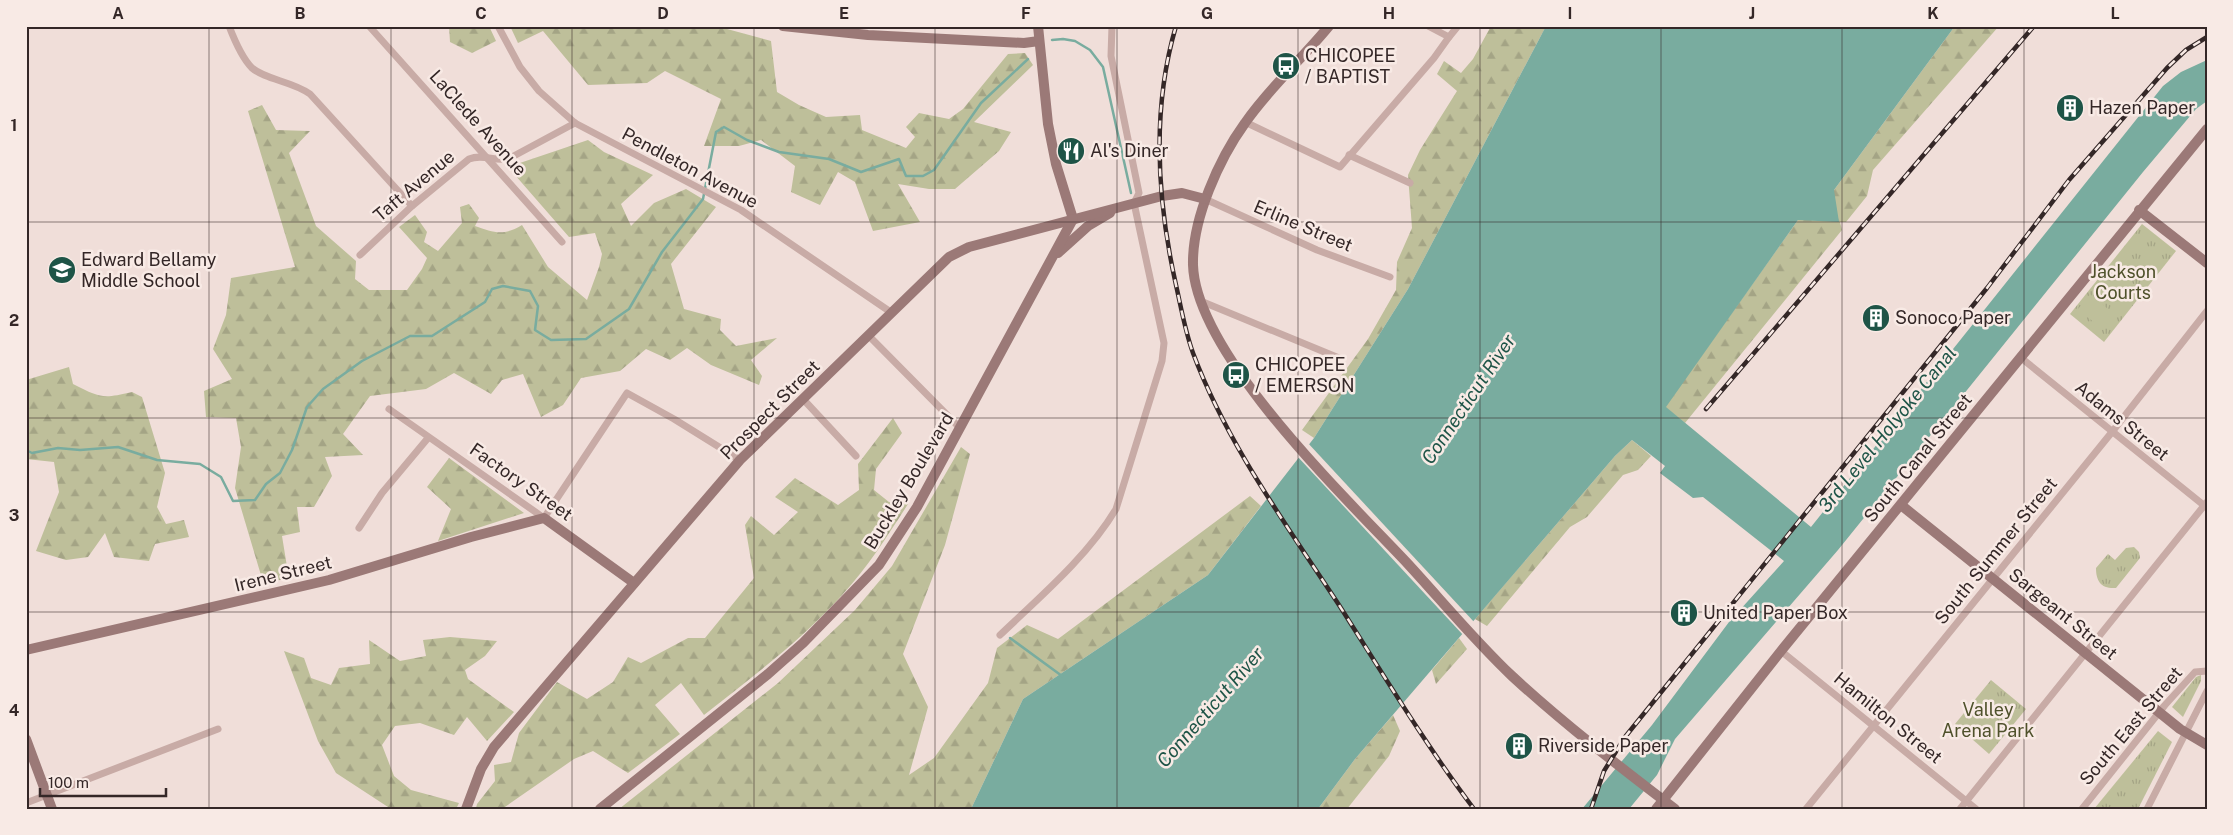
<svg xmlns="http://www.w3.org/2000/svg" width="2233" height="835" font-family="'Public Sans',sans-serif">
<defs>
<pattern id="grass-tufts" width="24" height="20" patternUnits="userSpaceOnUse" patternTransform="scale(1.25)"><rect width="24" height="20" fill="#bebf9a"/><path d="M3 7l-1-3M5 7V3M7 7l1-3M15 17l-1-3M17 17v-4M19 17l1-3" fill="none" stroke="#a4a485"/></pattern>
<pattern id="forest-firs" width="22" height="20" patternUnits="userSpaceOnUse" patternTransform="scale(1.25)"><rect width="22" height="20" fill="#bebf9a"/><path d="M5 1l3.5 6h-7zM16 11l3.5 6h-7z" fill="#a4a485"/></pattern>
</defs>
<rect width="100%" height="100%" fill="#f0ded9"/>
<g fill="url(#grass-tufts)">
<polygon points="2142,224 2176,251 2104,342 2070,314"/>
<path d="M2134,547l5,5 1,6 -24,30c-15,1 -20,-7 -20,-20l12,-14 7,6 11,-12z"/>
<polygon points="2201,675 2201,681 2183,717 2172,707 2196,677"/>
<polygon points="1991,680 2026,709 1989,754 1955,724"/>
<polygon points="2158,731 2172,742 2138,809 2094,809"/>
</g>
<g fill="url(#forest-firs)">
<polygon points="449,26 489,26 496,41 472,53 450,42"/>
<polygon points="510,26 716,26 771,41 777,92 799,105 826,117 860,115 862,130 906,148 915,137 906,127 919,113 949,119 963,109 1008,54 1025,53 1033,65 974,122 1011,132 999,151 955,189 929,189 898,184 920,222 873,231 855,182 838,172 820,205 791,192 795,166 761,140 739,146 704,146 721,99 665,71 647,83 588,85 543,31 518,43"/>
<polygon points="1491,26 1546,26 1408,289 1314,438 1302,430 1368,339 1396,290 1397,262 1412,228 1408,175 1420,150 1457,91 1437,74 1444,61 1461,73 1473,59"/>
<polygon points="1955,26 1999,26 1873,170 1867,196 1846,222 1840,222 1842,230 1685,423 1665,407 1798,220 1834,190"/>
<path d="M262,105l14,25 34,1 -21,22 27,73 40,35 -1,18 14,11h38l15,-21 5,-11 -28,-31 16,-12 12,17 -3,10 14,9 24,-28 -2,-16 9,-3 10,14 -4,8c19,7 29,10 47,-1l26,42 39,33 12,-33 3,-13 -7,-21 -26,4 -61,-70 80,-27 16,12 49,23 -32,29 10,22 23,-23 32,-14 30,18 -45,57 13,45 37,10 -1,11 16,16 41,-8 -26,22 11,16 -3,9 -48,-20 -24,-17 -17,12 -24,-11 -26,22 -39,7 -18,27 -22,12 -18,-43 -21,6 -11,14 -37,-21 -28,16 -56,7 -27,38 20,21 -38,2 7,19 -18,31h-17l3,25 -18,4 7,43 -26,3 -28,-94 6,-41 -5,-29 -30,-1 -2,-26 28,-12 -19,-30 13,-34 5,-37 64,-11 -47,-156z"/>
<path d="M69,367l4,17c28,14 29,15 59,8l10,5 23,76 -8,34 9,17 18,-4 5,17 -34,7 -6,17 -35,-4 -9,-24 -17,24 -22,3 -30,-9 23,-59 -5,-30 -28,-3v-79z"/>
<path d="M893,418l9,15 -26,36 -2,21 15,12 19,2c-20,31 -40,63 -65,90 -41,46 -91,83 -139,121l-23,-32 -26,22 25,29 -52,39 -35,-22 -19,8 -72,50h-26l1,-5 18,-23 -1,-16 17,-3 8,-29 38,-51 30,17 26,-17 15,-25 13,6 47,-25h17l49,-60 -9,-53 6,-9 23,19 24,-23 -23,-15 20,-19 43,27 21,-15 -1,-26z"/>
<polygon points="1632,440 1651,456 1638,470 1623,475 1587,517 1570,527 1487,626 1475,619 1615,456"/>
<polygon points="961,447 970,454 945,545 903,654 928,707 909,775 934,758 988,683 997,648 1027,625 1058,639 1250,496 1261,506 1208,575 1023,699 971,809 619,809 778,683 855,610 892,566"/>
<polygon points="449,458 524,513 438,541 451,509 427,487"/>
<polygon points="450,637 497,641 485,656 465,670 468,679 514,712 487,741 467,717 454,735 420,723 395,726 382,745 394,776 411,790 459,803 456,809 388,807 336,773 318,741 284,651 304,658 311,678 331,685 339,668 370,664 369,640 400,661 426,656 423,640"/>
<polygon points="1459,638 1467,649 1436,684 1432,670"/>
<polygon points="1393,715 1400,731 1389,756 1347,809 1318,809 1355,759"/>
</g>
<g fill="#bebf9a">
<polygon points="2105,277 2129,296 2117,311 2093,291"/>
<polygon points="2090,294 2114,314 2102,329 2078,309"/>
<polygon points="1974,711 2000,731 1988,746 1962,726"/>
</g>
<polygon fill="#79ac9f" points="1546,26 1955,26 1834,190 1839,222 1798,220 1666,407 1811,527 2163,86 2181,72 2207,60 2207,101 2196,109 2143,172 1838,550 1675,739 1657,775 1629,809 1582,809 1652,725 1729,622 1784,561 1703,497 1693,498 1660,473 1665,466 1632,440 1615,456 1355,759 1318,809 971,809 1023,699 1208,575 1314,438 1408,289"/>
<polygon fill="#f0ded9" points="1307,442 1475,623 1464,636 1297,456"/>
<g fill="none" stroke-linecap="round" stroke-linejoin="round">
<g stroke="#79ac9f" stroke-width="2.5">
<polyline points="1052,40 1063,39 1075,41 1090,50 1103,67 1131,193"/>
<polyline points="26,450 32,453 58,448 80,450 118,447 157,460 200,464 221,477 233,501 255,500 266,484 280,473 292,450 307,407 323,389 362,361 410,336 432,336 485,302 492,289 503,286 530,291 538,306 535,330 551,340 586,339 629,309 662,252 703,199 716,132 724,127 747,140 779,152 829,159 861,172 899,159 906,176 923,176 934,170 981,103 1028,59"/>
<polyline points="1010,638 1062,676"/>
</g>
<g stroke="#c8aba6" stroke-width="7">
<path d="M229,26c5,13 13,32 23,42 14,12 40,13 58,26l102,112"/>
<polyline points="369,26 562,242"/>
<polyline points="498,26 520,67 539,91 575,123 741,210 892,313"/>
<polyline points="1428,26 1449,37 1458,26"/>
<polyline points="1245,122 1340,167 1434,58 1449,37"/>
<polyline points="1349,155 1410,183"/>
<polyline points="1205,199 1317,250 1390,277"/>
<path d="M360,255l52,-49 57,-47c15,-6 27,4 41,-1l65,-35"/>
<polyline points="1203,302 1339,358"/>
<polyline points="869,336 960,428"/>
<polyline points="2020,357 2206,507"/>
<polyline points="803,399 856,456"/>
<polyline points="389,409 544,518 627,393 674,419 740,460"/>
<polyline points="359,528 382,493 428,438"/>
<path d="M1000,635c40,-38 88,-79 116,-126l46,-148 2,-18 -30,-140 5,-10 -28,-137 1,-30"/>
<polyline points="1781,651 1976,809"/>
<polyline points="26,803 218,729"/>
<polyline points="1806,809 2112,432 2207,311"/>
<polyline points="1960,809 2207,502"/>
<polyline points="2082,809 2165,705 2195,672 2207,671"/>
<polyline points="2147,809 2207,691"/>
</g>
<g stroke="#9b7977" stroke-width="10">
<polyline points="783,26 868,35 1024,43 1039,41"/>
<polyline points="1038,26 1048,124 1056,164 1073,219"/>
<path d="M1329,26c-27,33 -60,62 -84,97 -26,36 -53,96 -52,142 3,90 154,234 215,299 34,37 67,77 104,112 51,47 108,91 163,133"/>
<polyline points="2139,210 2207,263"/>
<polyline points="1058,253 1088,226 1110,213"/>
<polyline points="1901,505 2180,729 2207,745"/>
<polyline points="26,650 329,580 471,537 544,518 634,583"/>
<polyline points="26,739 52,809"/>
<polyline points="466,809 481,769 494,747 740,460 949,257 969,247 1162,196 1182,193 1205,199"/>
<polyline points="600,809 768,674 803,643 879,565 917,507 1073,219"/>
<polyline points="1656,809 1781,651 2207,129"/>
</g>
<defs>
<g id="rail">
<path d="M1176,26c-25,85 -19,174 0,259 5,22 9,46 17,68 34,91 93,171 146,252 44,69 86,139 135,204"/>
<polyline points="1706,409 2034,26"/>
<polyline points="1591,809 1604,771 1625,737 1987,288 2069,180 2167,68 2186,50 2207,37"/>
</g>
</defs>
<use href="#rail" stroke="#342727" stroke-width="4.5"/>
<use href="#rail" stroke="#f8eae5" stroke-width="2.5" stroke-dasharray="8" stroke-linecap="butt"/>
</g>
<path fill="none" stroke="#342727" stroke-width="1" stroke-opacity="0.55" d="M209,26v783M391,26v783M572,26v783M754,26v783M935,26v783M1117,26v783M1298,26v783M1480,26v783M1661,26v783M1842,26v783M2024,26v783M26,222h2181M26,418h2181M26,612h2181"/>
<defs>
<symbol id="bus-disc" viewBox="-11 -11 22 22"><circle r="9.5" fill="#1e5447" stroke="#f8eae5"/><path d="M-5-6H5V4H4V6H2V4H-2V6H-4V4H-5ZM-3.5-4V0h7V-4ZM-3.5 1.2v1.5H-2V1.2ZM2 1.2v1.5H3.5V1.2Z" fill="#fff"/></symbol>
<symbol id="building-disc" viewBox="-11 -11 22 22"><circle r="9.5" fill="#1e5447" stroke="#f8eae5"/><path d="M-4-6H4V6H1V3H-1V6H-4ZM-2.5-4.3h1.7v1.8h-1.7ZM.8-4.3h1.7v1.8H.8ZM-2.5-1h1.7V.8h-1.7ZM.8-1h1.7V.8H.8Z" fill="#fff"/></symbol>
<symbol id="restaurant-disc" viewBox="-11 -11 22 22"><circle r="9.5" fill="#1e5447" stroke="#f8eae5"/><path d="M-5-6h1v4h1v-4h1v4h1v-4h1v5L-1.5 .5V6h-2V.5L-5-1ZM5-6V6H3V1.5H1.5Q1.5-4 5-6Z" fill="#fff"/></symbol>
<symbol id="school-disc" viewBox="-11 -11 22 22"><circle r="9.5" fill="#1e5447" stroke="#f8eae5"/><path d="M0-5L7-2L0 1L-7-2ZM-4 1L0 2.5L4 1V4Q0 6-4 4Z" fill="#fff"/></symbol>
</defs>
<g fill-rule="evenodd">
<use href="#bus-disc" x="1270" y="50" width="32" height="32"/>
<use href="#building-disc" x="2054" y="92" width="32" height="32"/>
<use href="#restaurant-disc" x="1055" y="135" width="32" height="32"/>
<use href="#school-disc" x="46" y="254" width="32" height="32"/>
<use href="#building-disc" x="1860" y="302" width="32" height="32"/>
<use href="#bus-disc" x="1220" y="359" width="32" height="32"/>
<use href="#building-disc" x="1668" y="597" width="32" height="32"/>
<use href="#building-disc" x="1503" y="730" width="32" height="32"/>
</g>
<g text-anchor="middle" stroke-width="5" stroke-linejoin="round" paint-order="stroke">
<g font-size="18" fill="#342727" stroke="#f8eae5" text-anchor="start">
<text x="1305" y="62">CHICOPEE<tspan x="1305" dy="21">/ BAPTIST</tspan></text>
<text x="2089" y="114">Hazen Paper</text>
<text x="1090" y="157">Al's Diner</text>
<text x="81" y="266">Edward Bellamy<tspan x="81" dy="21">Middle School</tspan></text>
<text x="1895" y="324">Sonoco Paper</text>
<text x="1255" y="371">CHICOPEE<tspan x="1255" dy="21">/ EMERSON</tspan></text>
<text x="1703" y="619">United Paper Box</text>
<text x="1538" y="752">Riverside Paper</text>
</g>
<g font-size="18" fill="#342727" stroke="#f8eae5">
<text transform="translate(478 123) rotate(48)" y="6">LaClede Avenue</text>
<text transform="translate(690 168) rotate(28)" y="6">Pendleton Avenue</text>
<text transform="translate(414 186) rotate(-40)" y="6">Taft Avenue</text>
<text transform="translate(1303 226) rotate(23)" y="6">Erline Street</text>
<text transform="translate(770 410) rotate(-45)" y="6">Prospect Street</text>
<text transform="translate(2122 421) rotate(39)" y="6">Adams Street</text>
<text transform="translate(1918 458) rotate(-51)" y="6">South Canal Street</text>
<text transform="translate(909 481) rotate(-59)" y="6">Buckley Boulevard</text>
<text transform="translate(521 482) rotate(35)" y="6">Factory Street</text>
<text transform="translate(1996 551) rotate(-51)" y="6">South Summer Street</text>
<text transform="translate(283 574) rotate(-14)" y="6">Irene Street</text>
<text transform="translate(2063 614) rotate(39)" y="6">Sargeant Street</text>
<text transform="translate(1888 718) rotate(39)" y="6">Hamilton Street</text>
<text transform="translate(2131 726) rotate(-50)" y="6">South East Street</text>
</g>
<g font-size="18" fill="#4f512b" stroke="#f8eae5">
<text x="2123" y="278">Jackson<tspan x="2123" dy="21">Courts</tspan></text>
<text x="1988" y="716">Valley<tspan x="1988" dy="21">Arena Park</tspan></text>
</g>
<g font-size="19" font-style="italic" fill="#1e5447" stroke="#f8eae5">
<text transform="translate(1468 399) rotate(-56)" y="7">Connecticut River</text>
<text transform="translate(1887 429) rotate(-51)" y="7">3rd Level Holyoke Canal</text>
<text transform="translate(1210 707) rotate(-49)" y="7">Connecticut River</text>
</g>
</g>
<rect width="2233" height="835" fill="none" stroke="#f8eae5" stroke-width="55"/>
<path d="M40 788v8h126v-8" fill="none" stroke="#342727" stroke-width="2.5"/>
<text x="48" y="788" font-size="15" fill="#342727" stroke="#f8eae5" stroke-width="4" paint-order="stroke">100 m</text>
<rect x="28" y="28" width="2178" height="780" fill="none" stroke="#342727" stroke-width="2"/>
<g font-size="16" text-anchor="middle" font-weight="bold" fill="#342727">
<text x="118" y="19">A</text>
<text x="300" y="19">B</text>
<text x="481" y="19">C</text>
<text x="663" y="19">D</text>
<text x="844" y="19">E</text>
<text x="1026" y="19">F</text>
<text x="1207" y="19">G</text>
<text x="1389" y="19">H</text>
<text x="1570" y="19">I</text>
<text x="1752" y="19">J</text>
<text x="1933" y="19">K</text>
<text x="2115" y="19">L</text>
<text x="14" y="131">1</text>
<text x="14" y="326">2</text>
<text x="14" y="521">3</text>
<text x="14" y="716">4</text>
</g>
</svg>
